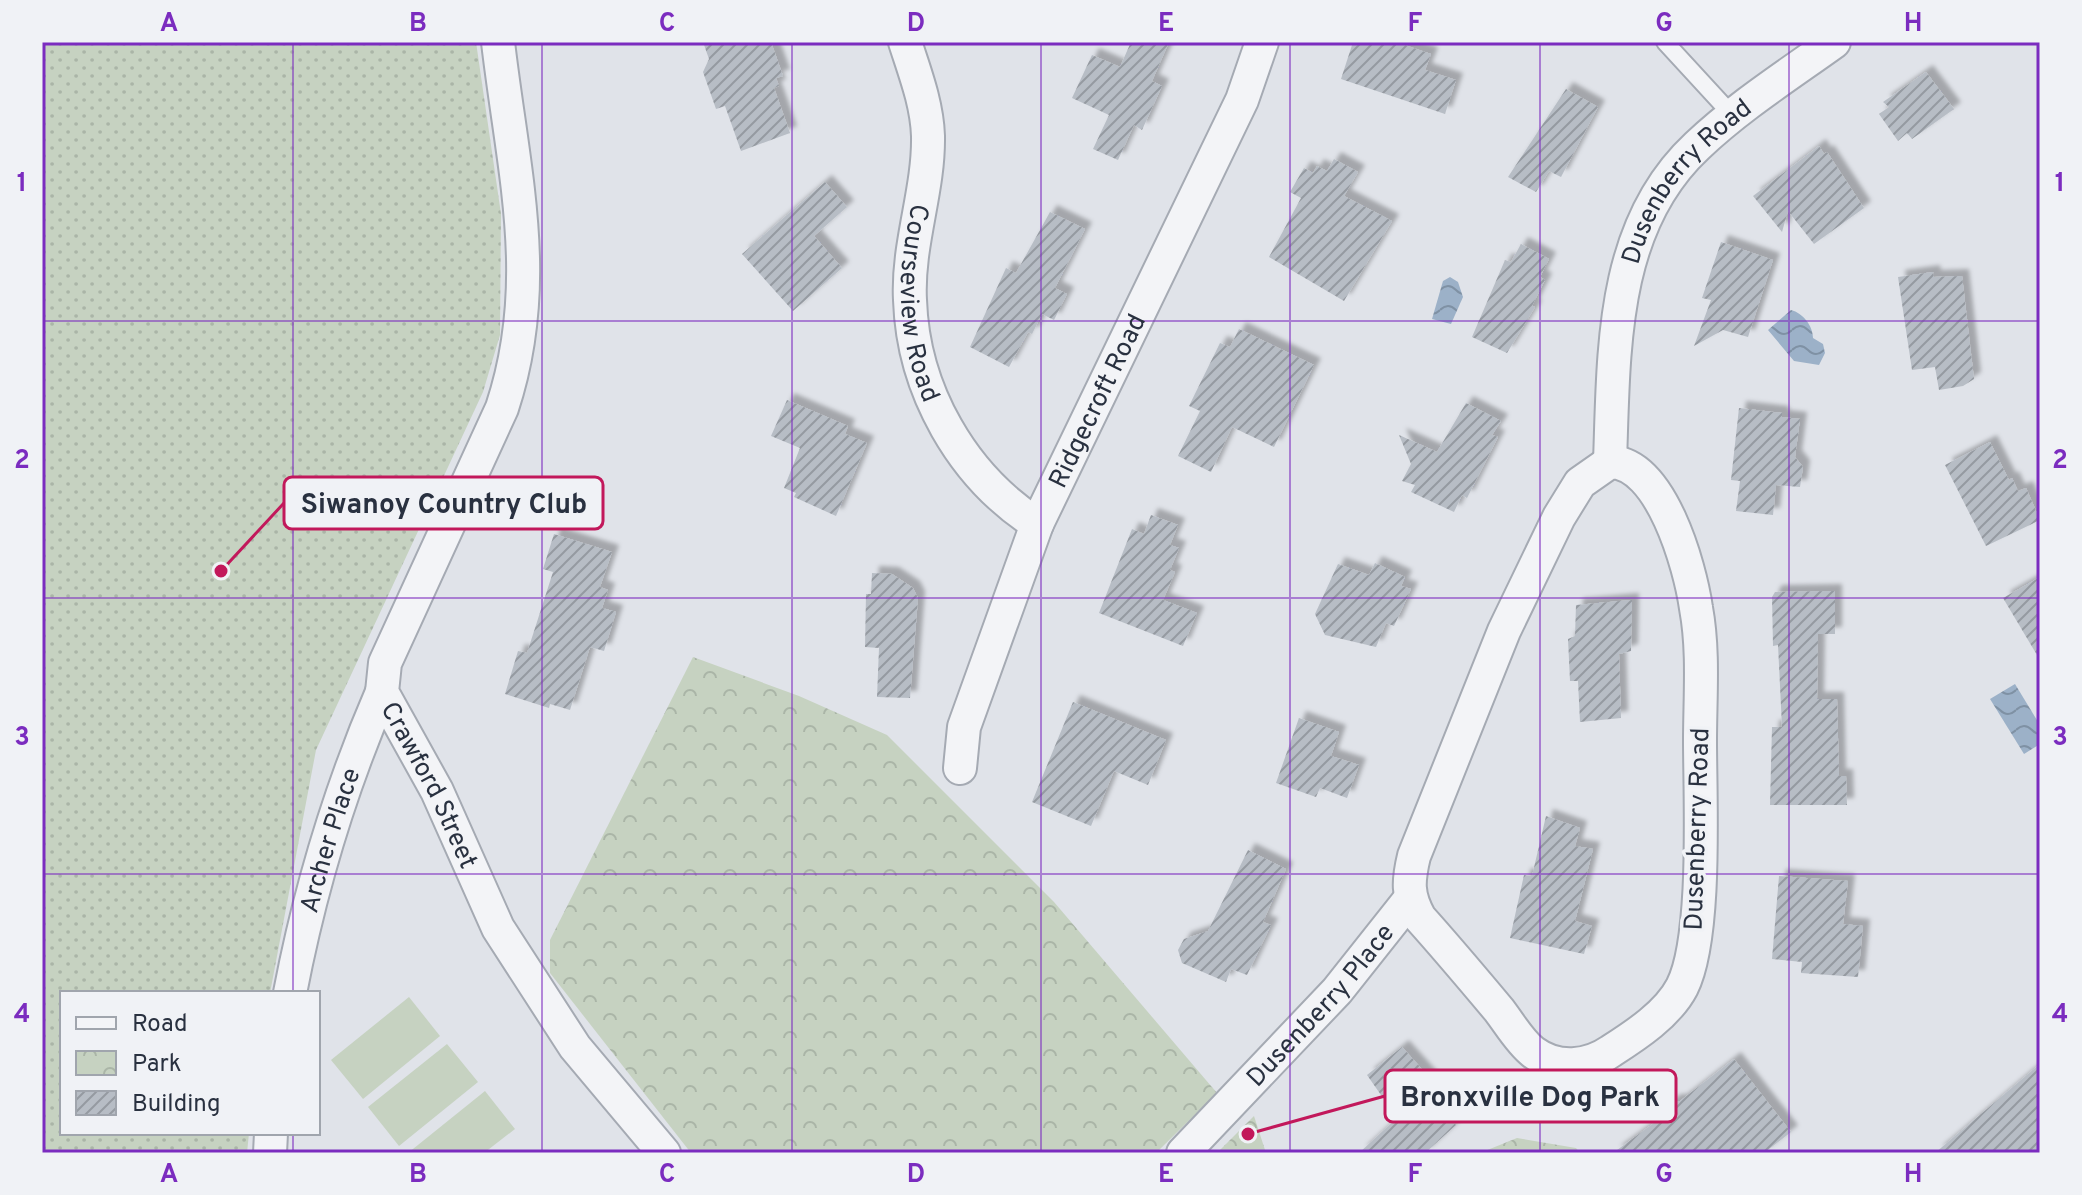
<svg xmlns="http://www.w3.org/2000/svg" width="2082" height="1195" font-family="Overpass,sans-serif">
<defs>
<pattern id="grass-dots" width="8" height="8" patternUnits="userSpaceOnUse" patternTransform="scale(2)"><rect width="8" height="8" fill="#c6d2c1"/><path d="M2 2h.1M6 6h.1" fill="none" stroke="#aab5a7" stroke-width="1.8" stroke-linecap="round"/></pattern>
<pattern id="park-crowns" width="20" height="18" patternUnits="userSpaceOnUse" patternTransform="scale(2)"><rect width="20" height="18" fill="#c6d2c1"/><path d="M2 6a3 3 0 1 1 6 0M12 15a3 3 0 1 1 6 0" fill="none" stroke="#aab5a7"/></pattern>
<pattern id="water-waves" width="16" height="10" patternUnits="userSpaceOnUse" patternTransform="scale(2)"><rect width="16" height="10" fill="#9cb1c8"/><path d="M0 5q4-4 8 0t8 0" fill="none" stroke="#7f91a4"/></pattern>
<pattern id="building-hatch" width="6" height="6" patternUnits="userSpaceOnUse" patternTransform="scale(2)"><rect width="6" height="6" fill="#b7bdc5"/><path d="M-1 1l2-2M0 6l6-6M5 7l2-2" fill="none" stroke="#959aa1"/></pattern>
<filter id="shadow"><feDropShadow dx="7" dy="-7" stdDeviation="2" flood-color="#0004"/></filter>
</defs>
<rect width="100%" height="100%" fill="#e0e3e9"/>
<polygon fill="url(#grass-dots)" points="42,42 476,42 501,214 500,335 483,392 316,750 270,993 62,993 62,1133 249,1133 247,1153 42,1153"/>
<g fill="url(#park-crowns)">
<polygon points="693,657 799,696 887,735 1054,902 1217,1093 1156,1153 691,1153 550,973 550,940"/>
<polygon points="1254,1116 1266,1153 1217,1153"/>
<polygon points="1517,1138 1576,1148 1580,1153 1480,1153"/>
</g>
<g fill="#c6d2c1">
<polygon points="409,997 440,1036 363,1099 331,1060"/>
<polygon points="447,1044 478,1082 399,1146 368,1107"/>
<polygon points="485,1091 515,1129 484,1153 408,1153"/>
</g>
<g fill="url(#water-waves)">
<polygon points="1450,277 1458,282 1463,297 1451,324 1432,319 1443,281"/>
<path d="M1791,310c12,3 22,16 22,28l10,6 2,9 -6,12 -25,-4 -26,-31z"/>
<polygon points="2015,684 2040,725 2040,744 2024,754 1990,699"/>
</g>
<g fill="url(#building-hatch)" filter="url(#shadow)">
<polygon points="703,42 771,42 783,76 776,78 779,86 774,88 790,133 741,151 725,106 716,109 703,72 709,59"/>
<polygon points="1131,42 1169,42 1152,81 1162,86 1142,130 1134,125 1118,160 1093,149 1109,115 1072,98 1092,55 1120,67"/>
<polygon points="1353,42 1396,42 1431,54 1425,70 1456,80 1445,114 1341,79"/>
<polygon points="1926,72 1954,109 1912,139 1907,133 1898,141 1879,114 1889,107 1883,102"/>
<polygon points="1566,89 1598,107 1561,177 1549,171 1536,192 1508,177"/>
<polygon points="1819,146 1824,154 1827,152 1864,208 1814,244 1788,211 1782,232 1753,196"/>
<polygon points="1334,159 1358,172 1344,196 1392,221 1344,301 1269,257 1301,198 1290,192 1304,168 1313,173 1317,166 1327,171"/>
<polygon points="825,182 847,207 814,236 842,268 793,311 742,254"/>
<polygon points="1050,212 1085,229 1055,288 1067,294 1054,320 1042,314 1032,334 1028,332 1009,367 970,347 1006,268 1016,273"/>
<polygon points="1721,242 1773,260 1748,337 1723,330 1694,346 1711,300 1702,298"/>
<polygon points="1521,244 1549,259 1540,277 1545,280 1532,306 1535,307 1507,353 1472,337 1505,260 1511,262"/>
<polygon points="1933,272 1934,277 1962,276 1974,379 1963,386 1939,390 1935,367 1912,370 1898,277"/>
<polygon points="1239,329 1314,365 1274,447 1232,427 1211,472 1178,456 1200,411 1189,406 1220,343 1230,347"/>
<polygon points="787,400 848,426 845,434 867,443 836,516 794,497 796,493 784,488 800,448 771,436"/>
<polygon points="1466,403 1501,421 1492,435 1498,437 1467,498 1462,495 1454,512 1411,492 1415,485 1402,481 1411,464 1399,435 1437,452"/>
<polygon points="1739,408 1782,413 1782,417 1800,419 1795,457 1803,467 1800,487 1776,485 1773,515 1736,511 1740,481 1731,480"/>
<polygon points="1990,442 2009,480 2012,478 2018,491 2026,488 2040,520 1986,546 1945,465"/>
<polygon points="1151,515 1178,525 1170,545 1179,548 1170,570 1175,572 1163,600 1197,613 1183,646 1099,613 1132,529 1144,534"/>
<polygon points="554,534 612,552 600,587 608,590 602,608 616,612 604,651 590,647 570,710 550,704 549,708 505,694 518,651 527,653 553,572 543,569"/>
<polygon points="1375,563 1405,577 1401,586 1411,589 1394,626 1386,623 1376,647 1325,635 1315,614 1338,564 1369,575"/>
<polygon points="872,573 892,574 913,588 918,598 910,698 877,697 879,648 865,647 866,594 871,594"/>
<polygon points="2040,577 2040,660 2003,598"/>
<polygon points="1835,591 1835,634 1818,634 1817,699 1837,699 1839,776 1846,776 1847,805 1770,805 1772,727 1782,727 1778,645 1773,646 1772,597 1775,592"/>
<polygon points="1632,600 1631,651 1619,654 1621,718 1580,722 1578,681 1570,681 1568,639 1575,636 1576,605"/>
<polygon points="1073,702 1166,740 1148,785 1114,771 1091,826 1032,802"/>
<polygon points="1299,718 1339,732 1331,756 1359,765 1347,798 1320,788 1316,797 1276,783"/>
<polygon points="1546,816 1580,828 1575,846 1593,849 1575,921 1592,926 1584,954 1510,938 1524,875 1532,876"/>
<polygon points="1248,850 1286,869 1263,922 1271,925 1247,975 1231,969 1226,982 1182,963 1178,950 1184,939 1208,931"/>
<polygon points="1779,876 1848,881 1843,924 1863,926 1858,977 1801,973 1802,962 1772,959"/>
<polygon points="1402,1047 1448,1098 1442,1102 1453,1114 1449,1117 1456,1125 1425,1153 1359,1153 1397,1118 1367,1075"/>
<polygon points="1734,1059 1791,1132 1764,1153 1613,1153 1658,1120 1662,1110 1674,1101 1680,1101"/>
<polygon points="2040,1064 2040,1153 1935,1153"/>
</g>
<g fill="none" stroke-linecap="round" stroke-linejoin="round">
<defs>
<polyline id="lane" points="1665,42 1734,117"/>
<g id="street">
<path id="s1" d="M498,42c15,129 46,239 4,366l-117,255 -3,29 55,99 61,137 77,119 89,106"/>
<path id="s2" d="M905,42c10,31 22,62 23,94 1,55 -21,109 -18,164 3,90 52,176 127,224"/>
<path d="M1610,462c51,0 80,104 86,146 8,43 4,89 4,133 0,58 7,197 -18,246 -14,27 -46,48 -71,64 -23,16 -54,19 -78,1 -13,-10 -24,-29 -34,-42 -26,-31 -52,-62 -79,-92 -13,-23 -12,-37 -6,-62l90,-225 55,-114 21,-34z"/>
<path id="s3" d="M1610,462c4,-110 0,-235 87,-316 41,-39 91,-71 137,-104"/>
<path id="s4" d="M960,768l4,-41 73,-203 205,-424 20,-58"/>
<path id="s5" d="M290,993c20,-104 50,-204 92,-301"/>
<polyline points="270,1153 271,1133"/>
<path id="s6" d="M1183,1153l154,-162 73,-92"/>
</g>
</defs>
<use href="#lane" stroke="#a5aab3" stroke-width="20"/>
<use href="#street" stroke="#a5aab3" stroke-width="36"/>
<use href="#lane" stroke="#f3f4f7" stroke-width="16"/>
<use href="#street" stroke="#f3f4f7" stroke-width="32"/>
</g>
<path fill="none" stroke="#7b2cbf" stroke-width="2" stroke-opacity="0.55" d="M293,42v951M542,42v1111M792,42v1111M1041,42v1111M1290,42v1111M1540,42v1111M1789,42v1111M42,321h1998M42,598h1998M42,874h1998M293,1133v20"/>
<g text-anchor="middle" stroke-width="7" stroke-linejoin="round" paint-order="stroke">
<g font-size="26" fill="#293140" stroke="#f0f2f6">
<text dy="9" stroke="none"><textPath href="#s3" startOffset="302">Dusenberry Road</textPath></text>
<text dy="9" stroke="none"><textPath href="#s2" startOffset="266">Courseview Road</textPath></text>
<text dy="9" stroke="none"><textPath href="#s4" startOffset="394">Ridgecroft Road</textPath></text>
<text dy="9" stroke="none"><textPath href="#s1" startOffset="784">Crawford Street</textPath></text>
<text transform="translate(1696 829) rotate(-88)" y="9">Dusenberry Road</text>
<text dy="9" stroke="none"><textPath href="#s5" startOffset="158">Archer Place</textPath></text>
<text dy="9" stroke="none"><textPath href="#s6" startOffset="202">Dusenberry Place</textPath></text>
</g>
</g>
<path fill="none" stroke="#c2185b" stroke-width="3" d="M221 571L284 503M1248 1134L1385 1096"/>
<g fill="#c2185b" stroke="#f0f2f6" stroke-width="3">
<circle cx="221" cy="571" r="8"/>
<circle cx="1248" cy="1134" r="8"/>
</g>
<g fill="#f0f2f6" stroke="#c2185b" stroke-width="3">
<rect x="284" y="477" width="319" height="52" rx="8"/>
<rect x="1385" y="1070" width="291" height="52" rx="8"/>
</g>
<g font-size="28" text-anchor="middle" font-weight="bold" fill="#293140">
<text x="444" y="513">Siwanoy Country Club</text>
<text x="1530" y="1106">Bronxville Dog Park</text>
</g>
<rect width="2082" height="1195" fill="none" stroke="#f0f2f6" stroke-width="88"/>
<rect x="60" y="991" width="260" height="144" fill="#f0f2f6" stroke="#a0a5ad" stroke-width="2"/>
<rect x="76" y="1017" width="40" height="12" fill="#f3f4f7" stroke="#a0a5ad" stroke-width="2"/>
<text x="132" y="1031" font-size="24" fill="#293140">Road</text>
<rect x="76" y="1051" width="40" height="24" fill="url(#park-crowns)" stroke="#a0a5ad" stroke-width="2"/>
<text x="132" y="1071" font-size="24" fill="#293140">Park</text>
<rect x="76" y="1091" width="40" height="24" fill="url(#building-hatch)" stroke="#a0a5ad" stroke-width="2"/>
<text x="132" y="1111" font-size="24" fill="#293140">Building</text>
<rect x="44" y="44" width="1994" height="1107" fill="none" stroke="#7b2cbf" stroke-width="3"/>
<g font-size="26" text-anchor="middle" font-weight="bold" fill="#7b2cbf">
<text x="169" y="31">A</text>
<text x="418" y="31">B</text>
<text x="667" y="31">C</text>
<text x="916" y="31">D</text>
<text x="1166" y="31">E</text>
<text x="1415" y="31">F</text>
<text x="1664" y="31">G</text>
<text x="1913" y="31">H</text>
<text x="22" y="191">1</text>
<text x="2060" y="191">1</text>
<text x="22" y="468">2</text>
<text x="2060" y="468">2</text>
<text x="22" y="745">3</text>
<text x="2060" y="745">3</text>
<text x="22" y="1022">4</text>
<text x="2060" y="1022">4</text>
<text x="169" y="1182">A</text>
<text x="418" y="1182">B</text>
<text x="667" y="1182">C</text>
<text x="916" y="1182">D</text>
<text x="1166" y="1182">E</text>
<text x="1415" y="1182">F</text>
<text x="1664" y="1182">G</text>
<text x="1913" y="1182">H</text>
</g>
</svg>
